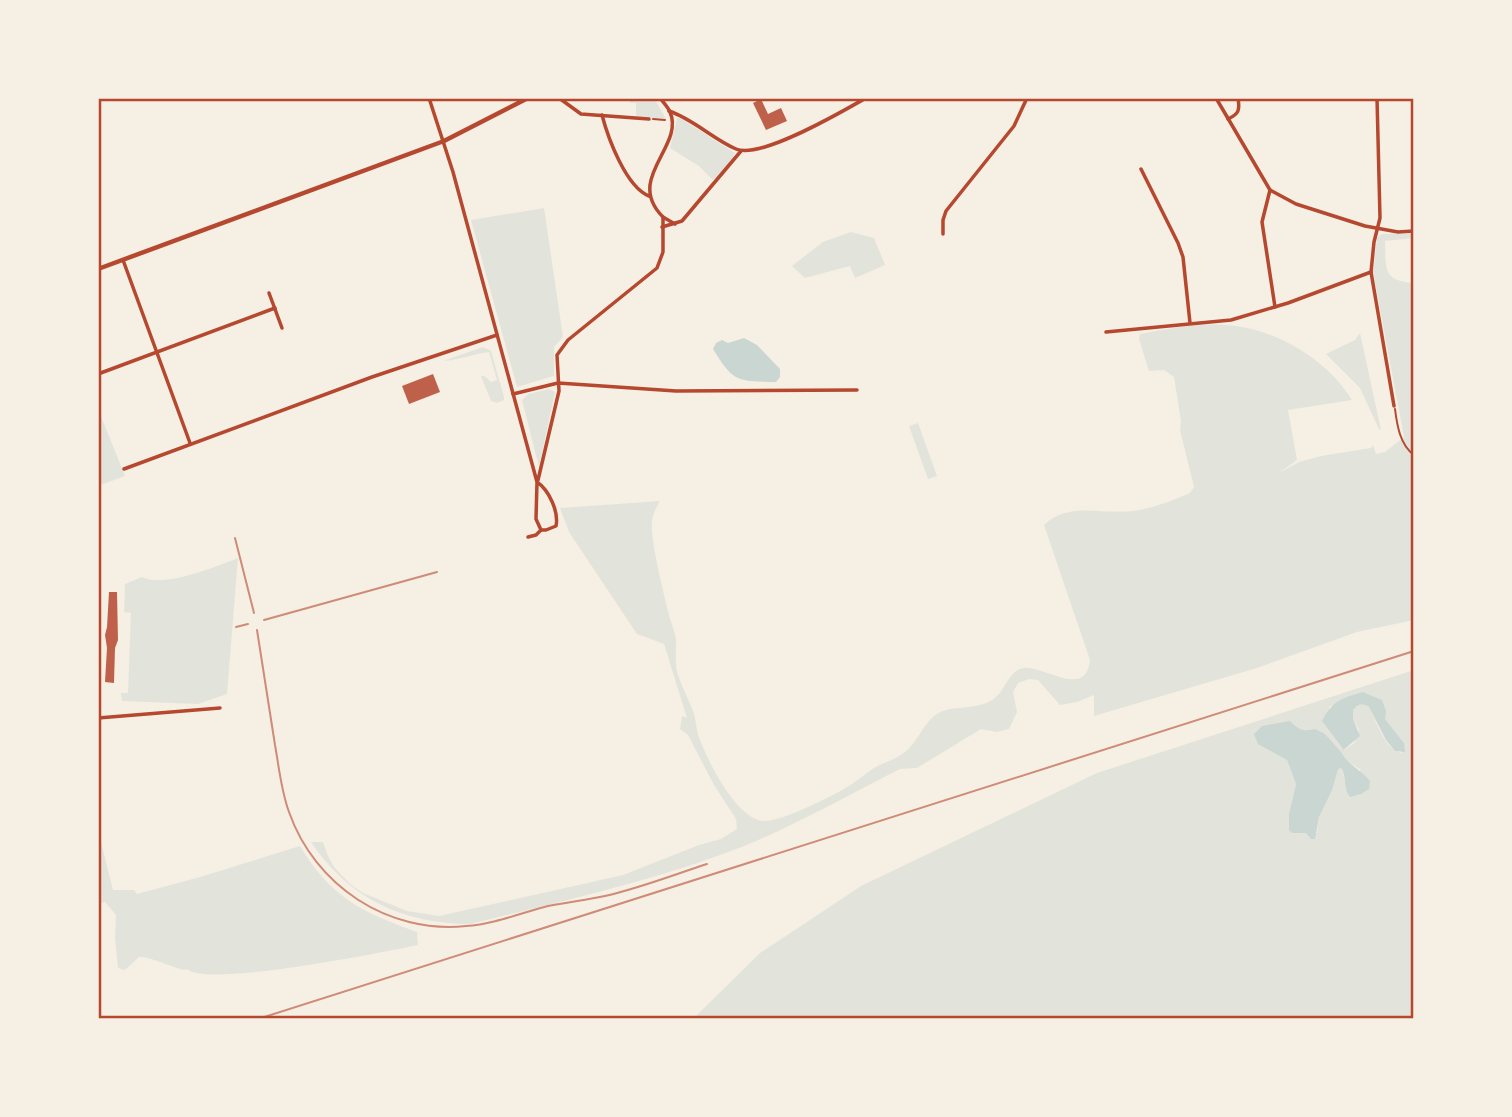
<svg xmlns="http://www.w3.org/2000/svg" width="1512" height="1117" font-family="'Alegreya Sans',sans-serif">
<rect width="100%" height="100%" fill="#f6efe4"/>
<g fill="#e2e4dc" fill-rule="evenodd">
<polygon points="630,98 654,98 666,119 636,116 636,103 630,103"/>
<polygon points="677,118 680,118 735,153 727,167 713,180 699,166 670,148"/>
<polygon points="544,208 563,337 554,347 554,376 517,387 471,220"/>
<polygon points="851,232 874,238 885,265 855,278 850,266 805,278 792,266 823,242"/>
<path d="M1382,234h32v4l-29,3c1,27 -3,40 29,42v337l-57,12 -100,36 -163,48v-21l-17,7 -17,3 -22,-25 -9,-1 -11,4 -5,9 4,20 -8,17 -12,3 -16,-3 -64,39 -17,1c-51,26 -101,54 -153,76 -89,35 -184,56 -277,79 -67,0 -122,-26 -159,-82h12l5,14 6,11 16,17 13,9 44,18 32,5 184,-41 76,-30 22,-6 16,-10 -1,-10 -22,-34 -26,-50 -8,-6 2,-13 5,2 -23,-74 -27,-10 -68,-102 -9,-24 100,-7c-4,7 -7,13 -8,20 -2,19 12,73 17,94 2,8 6,16 7,25 0,11 -1,21 1,32 4,13 11,26 16,39 3,8 3,18 6,26 8,23 38,84 66,84 18,0 72,-27 87,-37 8,-5 14,-11 22,-16 9,-5 20,-8 28,-14 18,-11 22,-39 44,-44 16,-4 37,-1 50,-13 10,-9 13,-27 28,-29 19,-3 62,32 66,-8l-46,-135c24,-24 59,-10 89,-14 21,-3 38,-10 57,-18l4,-6 -14,-57 1,-9 -7,-44 -10,-7 -15,1 -10,-32 1,-5c28,-5 58,-11 86,-9 49,3 101,34 126,75l-64,10 9,50 -18,13 20,-11 22,-6 50,-8 2,-3 3,9 9,-2 19,-15 -31,-165 4,-34z"/>
<polygon points="1360,333 1381,430 1379,429 1360,388 1326,354 1355,340"/>
<path d="M483,347l8,4 13,46v3l-7,3 -6,-2 -10,-25h3l7,6 6,-2 -8,-28c-15,2 -32,8 -46,9z"/>
<polygon points="549,389 555,392 539,467 522,400 528,394"/>
<polygon points="98,409 125,476 98,486"/>
<polygon points="918,423 937,476 928,479 909,426"/>
<path d="M238,558l-11,136 -29,10 -76,-3 -1,-8h7l3,-80 -7,-1 1,-28 17,-7c22,11 73,-10 96,-19z"/>
<path d="M1414,670v349h-721l67,-66 101,-67 236,-113zM1363,692l19,8 3,19 19,24 -3,10c-17,-5 -24,-31 -32,-46 -7,-4 -11,-3 -16,3v9l6,11 -5,13 -10,7 -15,-43zM1298,730l27,4 19,25 17,11 -16,11 -4,-13 -4,1 -18,48 -2,16 -17,-2 -11,-17 7,-30 -9,-24z"/>
<path d="M98,830l15,60h21l3,4 63,-17 100,-31c31,52 62,66 117,86l1,13c-34,7 -212,43 -231,24l-3,1c-13,-3 -34,-14 -45,-13l-14,13 -7,-2 -3,-30 1,-23 -11,-13 -7,2z"/>
</g>
<g fill="#c9d6d2">
<path d="M744,338l13,7 23,24v8l-4,5c-39,-1 -42,1 -63,-33l3,-6 6,-3 6,3z"/>
<path d="M1363,692l19,8 4,11 -1,8 19,24 1,9 -10,-1 -9,-11 -17,-33c-7,-4 -11,-3 -16,3v9l7,17 -19,16c6,12 20,18 29,29l-1,8 -8,5 -11,3c-7,-8 -3,-20 -9,-29l-3,1 -6,21 -13,27 -4,22h-4l-5,-6h-14l-3,-3v-16l7,-30 -9,-24 -29,-16 -4,-10 8,-8 28,-5c9,9 13,11 25,8l10,5 16,18 3,-2 -22,-29c10,-20 20,-23 41,-29z"/>
</g>
<g fill="#bf614a">
<polygon points="761,99 768,114 781,108 787,121 766,130 753,103"/>
<polygon points="433,374 440,392 409,404 402,386"/>
<polygon points="109,592 117,592 118,640 115,648 114,683 105,682 107,648 105,635 107,627"/>
</g>
<g fill="none" stroke-linecap="round" stroke-linejoin="round">
<g stroke="#b5482f" stroke-width="2">
<polyline points="653,119 665,120"/>
<path d="M1395,409c2,16 5,36 19,46"/>
</g>
<g stroke="#b5482f" stroke-width="3.5">
<path d="M429,98l24,74 84,310 -1,37 5,11h5l10,-4c3,-14 -7,-36 -19,-44"/>
<polyline points="559,98 581,114 649,119"/>
<path d="M660,98c3,4 8,9 10,14 15,35 -46,66 -7,105"/>
<polyline points="1216,98 1270,190 1296,204 1365,226 1398,232 1414,231"/>
<polyline points="1377,98 1380,218 1374,242 1371,272 1394,406"/>
<path d="M669,111c24,8 44,28 67,38 24,11 107,-38 130,-51"/>
<path d="M602,115c6,23 24,72 47,81"/>
<path d="M1228,119c11,-5 12,-9 10,-21"/>
<polyline points="1141,169 1178,243 1183,257 1190,323"/>
<polyline points="1270,190 1262,222 1275,307"/>
<polyline points="662,227 682,221 741,151"/>
<polyline points="943,234 943,220 946,211 1014,126 1027,98"/>
<polyline points="123,260 190,443"/>
<polyline points="269,293 282,328"/>
<polyline points="1106,332 1231,320 1288,303 1371,272"/>
<polyline points="98,374 275,308"/>
<polyline points="513,394 558,383 676,391 857,390"/>
<polyline points="124,469 372,377 497,335"/>
<polyline points="538,480 559,391 557,355 568,340 657,268 663,252 663,217 675,224"/>
<polyline points="528,537 536,535 541,530"/>
<polyline points="98,718 220,708"/>
</g>
<polyline stroke="#b5482f" stroke-width="4.5" points="98,269 444,141 528,98"/>
<g stroke="#cf8b77" stroke-width="2">
<polyline points="235,538 254,613"/>
<polyline points="264,620 437,572"/>
<polyline points="236,627 248,624"/>
<path d="M257,630c6,38 12,76 18,115 4,22 6,45 14,67 26,74 99,122 177,114 28,-2 55,-13 82,-20 19,-4 39,-6 57,-10 35,-8 68,-21 102,-32"/>
<polyline points="258,1019 1414,651"/>
</g>
</g>
<rect width="1512" height="1117" fill="none" stroke="#f6efe4" stroke-width="200"/>
<rect x="100" y="100" width="1312" height="917" fill="none" stroke="#b5482f" stroke-width="2.5"/>
</svg>
